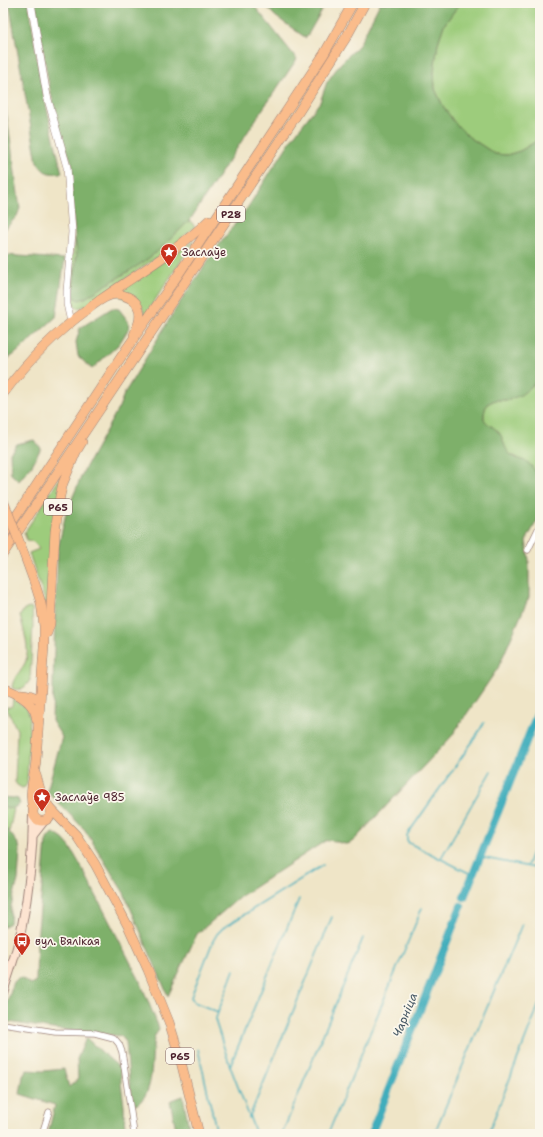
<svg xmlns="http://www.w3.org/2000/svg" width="543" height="1137" font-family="'Shantell Sans',sans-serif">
<rect width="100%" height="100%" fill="#fbf7ec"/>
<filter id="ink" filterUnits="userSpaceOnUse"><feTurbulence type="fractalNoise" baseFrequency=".025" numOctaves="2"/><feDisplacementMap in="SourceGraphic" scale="8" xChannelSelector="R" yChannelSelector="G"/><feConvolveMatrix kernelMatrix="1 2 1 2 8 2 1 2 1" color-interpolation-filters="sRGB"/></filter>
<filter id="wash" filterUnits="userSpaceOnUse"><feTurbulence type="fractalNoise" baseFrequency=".012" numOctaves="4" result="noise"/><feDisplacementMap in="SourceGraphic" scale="16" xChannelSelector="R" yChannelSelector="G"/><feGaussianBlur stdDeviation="0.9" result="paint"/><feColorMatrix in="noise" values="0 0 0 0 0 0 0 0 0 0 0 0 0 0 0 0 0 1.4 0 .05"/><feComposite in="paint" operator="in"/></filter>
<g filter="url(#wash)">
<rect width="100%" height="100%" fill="#efe5c7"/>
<g fill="#9dcc7b" stroke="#747653">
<polygon points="460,3 540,3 540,135 535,142 520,151 507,155 495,154 469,137 454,122 443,106 435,89 434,72 438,43 444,25"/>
<path d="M190,220l5,7 -29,24 -81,55c-6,2 -9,3 -14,-2 -6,-17 2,-47 4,-65l2,12 -3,30 5,19 6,-2 57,-35 16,-12z"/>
<polygon points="195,240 145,315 142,307 114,293"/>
<path d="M540,376v100c-7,-7 -15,-13 -22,-18 -3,-2 -6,-2 -9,-4 -6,-6 -5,-14 -9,-20 -10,-13 -22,-8 -13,-30l8,-4h13l25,-15z"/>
<path d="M62,475l-15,140 -3,-17 -15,-45 10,-4c-3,-5 -5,-8 -12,-9l-3,-7z"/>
<path d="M32,608l1,17 -3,55c-4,7 -10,12 -18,8 0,-9 9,-17 13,-25 6,-12 -2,-35 -5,-47l4,-7z"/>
<polygon points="13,699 27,708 30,717 27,784 25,787 22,788 17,785 15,782 17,730 6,707 10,707 12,706"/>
<polygon points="3,802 14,809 8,837 3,915"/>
</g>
<g fill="#7eb06b" stroke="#64684b">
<path d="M9,3h20l11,76 22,94c-14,1 -17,1 -25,-11z"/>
<polygon points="35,3 252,3 297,59 260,113 190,220 158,251 142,263 85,298 79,300 75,298 73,293 77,251 75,239 71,183 72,163 60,133 48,80"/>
<polygon points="266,3 326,3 306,38 275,16 265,5"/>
<path d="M380,3h80l-16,22 -6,18 -4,29 1,17 8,17 11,16 15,15 26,17 12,1 13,-4 15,-9 5,-7v241l-7,9 -12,10 -13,5h-13l-8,4c-9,22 3,17 13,30 4,6 4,14 10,20 4,4 11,5 17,8 5,3 8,10 13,14v39l-14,26 3,19v37l-31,71 -47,69 -91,97c-3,3 -6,7 -10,9 -6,4 -16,-5 -25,-2l-84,55 -44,38 -29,62 -44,-103 -39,-63 -38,-39 15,-54 -10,-16 3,-108 3,-65 8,-35 18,-43 35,-63 5,-13 54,-89 38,-56 32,-42 45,-70 27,-35 7,-20 13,-18 19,-19z"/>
<polygon points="3,88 20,208 17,216 6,228 3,234"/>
<polygon points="3,255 65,259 56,317 15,354 3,362"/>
<polygon points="112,308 119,309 128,321 129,328 119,344 92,369 78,356 76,342 80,328"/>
<polygon points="34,440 41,448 32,465 19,481 11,474 10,453 17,444"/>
<path d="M3,797c5,1 10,0 15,2l2,5c-6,4 -10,7 -17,2z"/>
<polygon points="3,826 8,830 19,845 20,851 18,880 11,906 10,923 3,927"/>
<path d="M54,833l9,6 7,8 12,21 57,111 20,49c-1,5 -5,7 -5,11 -4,20 2,54 -18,66l-3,-1 -4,-25 -3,-37 -5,-6 -68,-7 -44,-7 -5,-2 -1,-6 11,-32 5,-5c5,1 7,5 12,7l3,-1 2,-3 1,-39 9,-99c2,-5 3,-7 8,-9z"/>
<polygon points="86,1038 121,1069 121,1083 124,1105 125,1134 48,1134 55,1105 20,1094 23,1076 27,1070 43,1071 64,1069 69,1087 78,1079 77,1059"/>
<polygon points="183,1096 190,1134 177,1134 170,1101"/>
</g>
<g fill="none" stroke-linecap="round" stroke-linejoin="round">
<g stroke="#3fadbc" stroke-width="1.5">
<polyline points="480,857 540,869"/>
<polyline points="441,858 491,771"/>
<polyline points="527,866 540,832"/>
<polyline points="473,875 409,843 407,840 407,835 473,741 484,723"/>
<polyline points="234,970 216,1018 216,1023 230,1066 256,1134"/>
<polyline points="218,1012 194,1002 191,997 213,941 217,934 223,928 323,865"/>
<polyline points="198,1049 217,1134"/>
<polyline points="230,1066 299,899"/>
<polyline points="249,1118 332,917"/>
<polyline points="373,1129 384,1134"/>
<polyline points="282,1134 363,938"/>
<polyline points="328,1134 422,908"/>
<polyline points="434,1134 522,924"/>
<polyline points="488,1134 540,1002"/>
<polyline points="538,1134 540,1130"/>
</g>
<g stroke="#3fadbc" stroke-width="8">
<polyline points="464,897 540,707"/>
<polyline points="371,1134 461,906"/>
</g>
</g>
</g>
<g filter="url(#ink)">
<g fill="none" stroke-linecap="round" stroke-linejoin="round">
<defs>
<g id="minor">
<polyline points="528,550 540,525"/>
<polyline points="3,1024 55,1032 95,1033 114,1038 119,1044 122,1052 134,1134"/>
<polyline points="42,1134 49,1112"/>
</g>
<polyline id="tertiary" points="31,3 47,96 67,167 72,232 67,291 67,304 71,322"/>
<g id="secondary">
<polyline points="33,835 44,821"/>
<path d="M3,993c6,-21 14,-41 18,-62 8,-39 12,-77 12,-117"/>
</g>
<g id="primary">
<path d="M3,394c24,-32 52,-61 84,-84 7,-6 15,-12 24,-15 8,-2 19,1 25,8 7,11 3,21 -2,32"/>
<path d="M24,554l12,33 5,16 3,23v21l-8,113c-1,16 -8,32 -3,48"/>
<polyline points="47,633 50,624 55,532 60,496 63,483 76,452 82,442"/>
<path d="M3,688c11,4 26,11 31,22 2,3 2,7 3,10"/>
<path d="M17,694c9,-1 15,1 23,6"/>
<polyline points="36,775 42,796 46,803"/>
<circle cx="42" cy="812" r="9"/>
<polyline points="51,809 76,835 95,864 129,928 148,970 169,1022 179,1054 199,1134"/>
</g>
<g id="trunk">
<path d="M100,300c37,-26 77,-49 109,-80"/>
<polyline points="3,536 127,348 178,275 291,104 324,54 353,3"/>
<polyline points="3,554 296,116 347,36 365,3"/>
</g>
</defs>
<use href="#minor" stroke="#9c8279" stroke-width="7"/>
<use href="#tertiary" stroke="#9c8279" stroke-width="8"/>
<use href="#secondary" stroke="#9c8279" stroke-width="10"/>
<use href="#primary" stroke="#9c8279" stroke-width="10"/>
<use href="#trunk" stroke="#9c8279" stroke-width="10"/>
<use href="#minor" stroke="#fff" stroke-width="5.5"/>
<use href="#tertiary" stroke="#fff" stroke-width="7"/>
<use href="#secondary" stroke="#fde4d1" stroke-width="8"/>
<use href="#primary" stroke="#fabc8b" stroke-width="9"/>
<use href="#trunk" stroke="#fabc8b" stroke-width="9"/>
<defs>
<polyline id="primary-bridge" points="3,500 24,554"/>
</defs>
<use href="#primary-bridge" stroke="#9c8279" stroke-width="10" stroke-linecap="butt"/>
<use href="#primary-bridge" stroke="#fabc8b" stroke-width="9"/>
</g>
</g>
<defs>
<symbol id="sight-pin" viewBox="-11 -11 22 30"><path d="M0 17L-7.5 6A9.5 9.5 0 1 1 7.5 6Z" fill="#c8321e" stroke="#fbf7ec"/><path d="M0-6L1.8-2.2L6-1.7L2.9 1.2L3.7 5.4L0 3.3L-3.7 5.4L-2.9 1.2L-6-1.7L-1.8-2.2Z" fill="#fff"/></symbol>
<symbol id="bus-pin" viewBox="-11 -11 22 30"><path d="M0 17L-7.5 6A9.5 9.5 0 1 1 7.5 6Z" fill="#c8321e" stroke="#fbf7ec"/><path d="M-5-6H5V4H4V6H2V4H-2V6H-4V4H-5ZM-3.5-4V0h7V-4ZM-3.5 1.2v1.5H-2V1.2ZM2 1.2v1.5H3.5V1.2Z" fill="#fff"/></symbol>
</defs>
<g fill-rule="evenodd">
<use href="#sight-pin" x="159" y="242" width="20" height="27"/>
<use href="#sight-pin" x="32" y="787" width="20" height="27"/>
<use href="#bus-pin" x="12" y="931" width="20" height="27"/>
</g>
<g text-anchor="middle" stroke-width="3.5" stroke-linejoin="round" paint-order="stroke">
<g fill="#fbf7ec" stroke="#7f6065" stroke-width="1">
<rect x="217" y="206" width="28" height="16" rx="3"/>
<rect x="44" y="499" width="28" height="16" rx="3"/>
<rect x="166" y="1048" width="28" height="16" rx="3"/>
</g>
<g font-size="10" font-weight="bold" fill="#4a1f2b">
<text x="231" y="218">Р28</text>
<text x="58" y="511">Р65</text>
<text x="180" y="1060">Р65</text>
</g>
<g font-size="11" fill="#4a1f2b" stroke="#fbf7ec" text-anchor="start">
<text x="182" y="256">Заслаўе</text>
<text x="55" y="801">Заслаўе 985</text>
<text x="35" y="945">вул. Вялікая</text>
</g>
<g font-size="12" font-style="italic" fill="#465865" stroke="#fbf7ec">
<text transform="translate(405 1015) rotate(-68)" y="4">Чарніца</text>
</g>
</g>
<rect width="543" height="1137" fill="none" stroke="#fbf7ec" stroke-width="16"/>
</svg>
